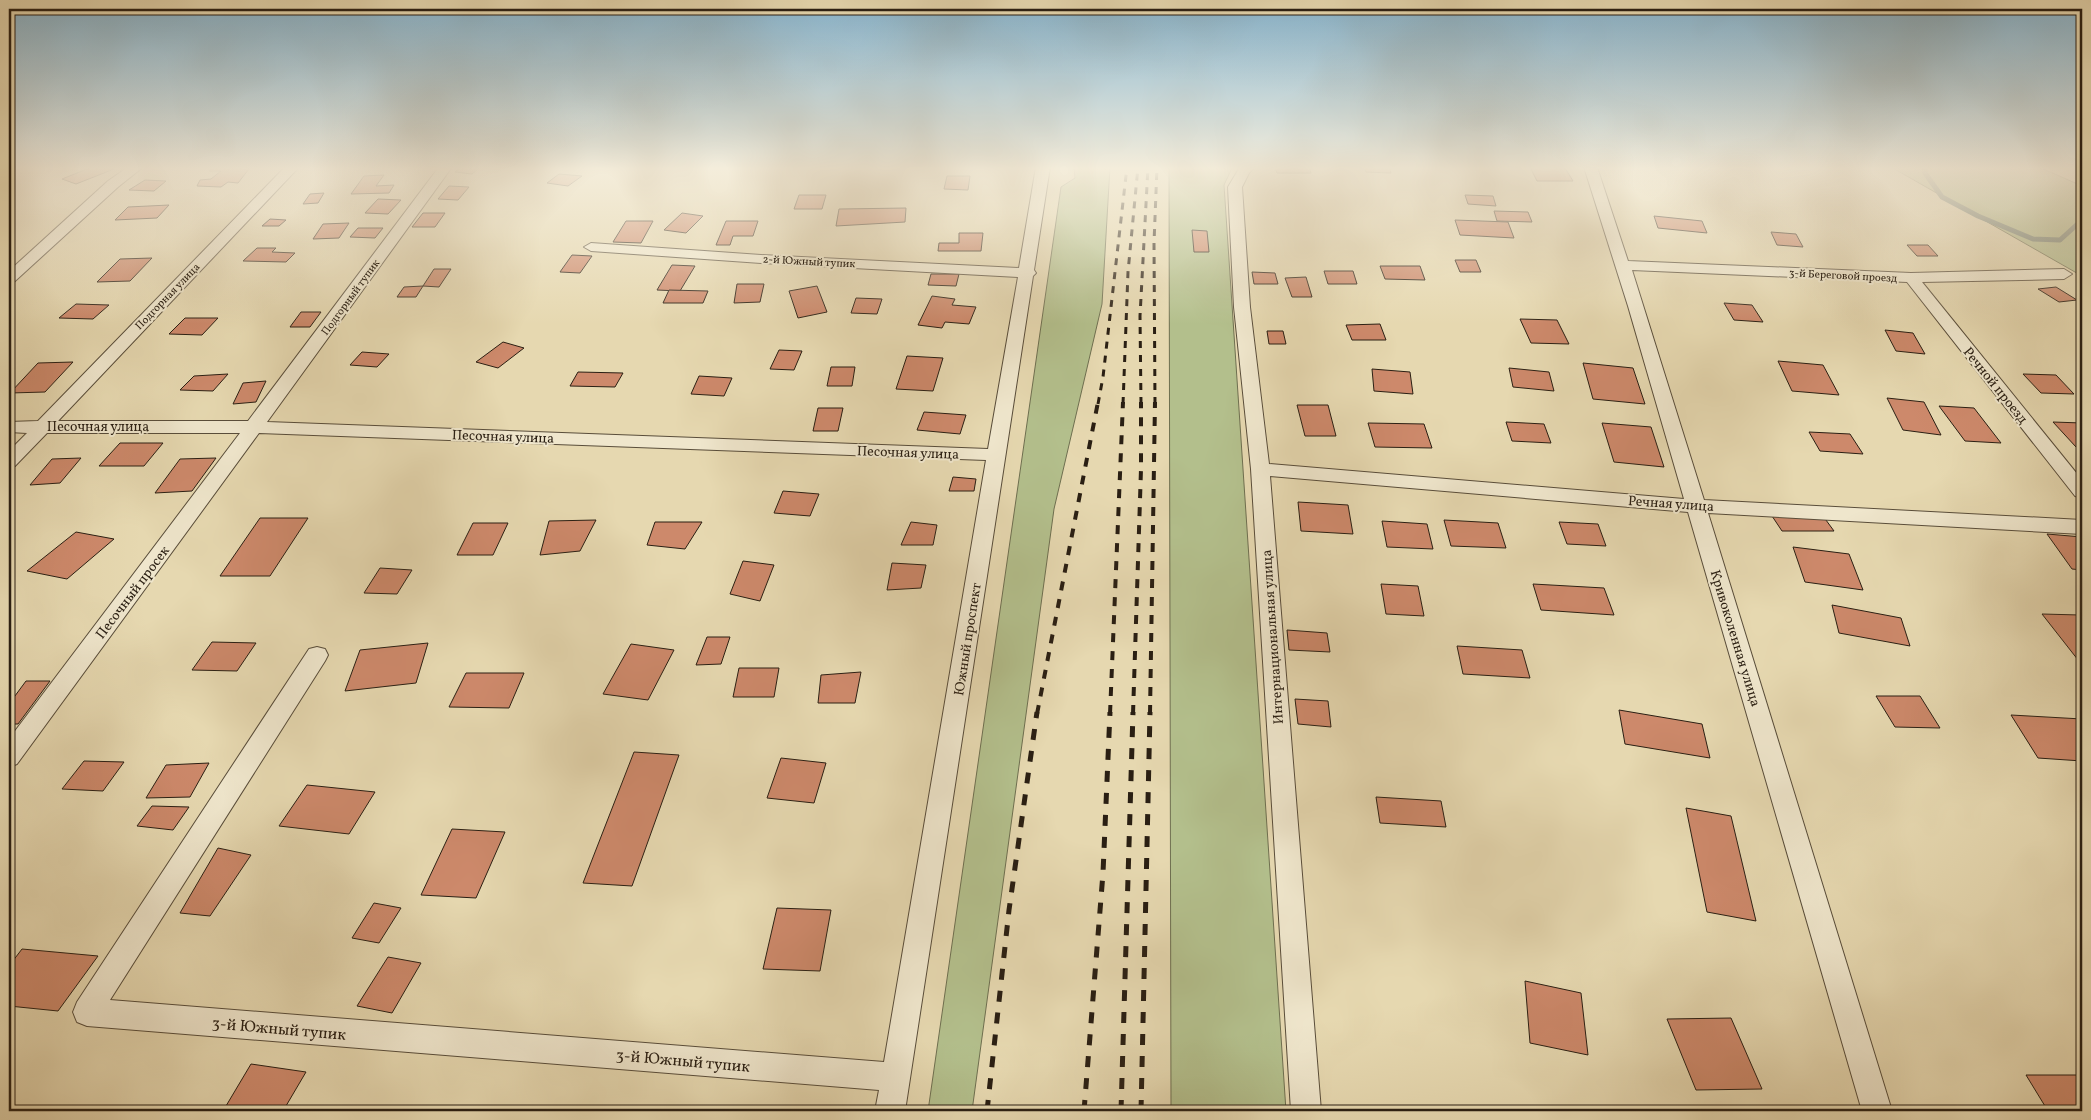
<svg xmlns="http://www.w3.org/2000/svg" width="2091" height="1120" font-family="Vollkorn,serif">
<rect width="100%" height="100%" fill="#e6d8b0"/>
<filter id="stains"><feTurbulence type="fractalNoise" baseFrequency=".004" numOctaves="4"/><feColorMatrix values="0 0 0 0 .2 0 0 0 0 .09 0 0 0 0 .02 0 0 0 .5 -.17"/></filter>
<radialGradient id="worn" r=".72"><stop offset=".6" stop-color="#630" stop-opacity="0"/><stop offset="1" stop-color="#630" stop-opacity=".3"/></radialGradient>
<g fill="#b3bf8c" stroke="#6e6f50">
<polygon points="1074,167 1110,167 1102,304 1054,509 972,1111 928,1111 1061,187 1075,178"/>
<polygon points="1169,167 1232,168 1224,185 1286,1111 1171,1111"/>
<polygon points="1891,167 2039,167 2082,186 2082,276"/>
</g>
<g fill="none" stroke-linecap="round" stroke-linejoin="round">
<polyline stroke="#6b7b70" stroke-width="5" points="1925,167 1925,173 1942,197 1978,216 2033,239 2060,240 2082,220"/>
</g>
<g fill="#cd896b" stroke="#2a1f13">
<polygon points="92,167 114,169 76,184 62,179"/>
<polygon points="213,167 230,167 249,169 238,183 228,182 221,187 197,186 200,180 211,179 221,171 209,171"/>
<polygon points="461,167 480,167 472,174 455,172"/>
<polygon points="1275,167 1309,167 1311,173 1277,173"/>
<polygon points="1365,167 1389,167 1391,173 1366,172"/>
<polygon points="1530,167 1565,168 1573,181 1537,181"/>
<polygon points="559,174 582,176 568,186 547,183"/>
<polygon points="384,175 376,186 394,185 389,193 351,194 364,176"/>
<polygon points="947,176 970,176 968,190 944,189"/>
<polygon points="145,180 166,181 154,191 129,190"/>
<polygon points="449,186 469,187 458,200 438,199"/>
<polygon points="324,193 318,203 303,204 310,194"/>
<polygon points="799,195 826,195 822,209 794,209"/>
<polygon points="1465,195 1493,196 1496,206 1468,204"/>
<polygon points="378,199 401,200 388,214 365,213"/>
<polygon points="169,205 157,218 115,220 128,207"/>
<polygon points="906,208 905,222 836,226 839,209"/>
<polygon points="1494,211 1528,212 1532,222 1497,221"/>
<polygon points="423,213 445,213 435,227 412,227"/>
<polygon points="682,213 703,216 686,233 664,230"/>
<polygon points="1654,216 1702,221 1707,233 1658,228"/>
<polygon points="270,219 286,220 279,226 262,226"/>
<polygon points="1455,220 1508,222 1514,238 1460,235"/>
<polygon points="626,221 653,221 641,243 613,242"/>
<polygon points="726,221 758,221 753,236 733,236 730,245 716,245"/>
<polygon points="349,223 339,238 313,239 323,224"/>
<polygon points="358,228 383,228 375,238 350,237"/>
<polygon points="1192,230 1207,231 1209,252 1194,252"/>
<polygon points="1771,232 1796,234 1803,247 1777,245"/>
<polygon points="959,233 983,233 981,251 938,251 939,243 959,243"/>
<polygon points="1907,245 1928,245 1938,256 1917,256"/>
<polygon points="257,248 276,248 272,252 295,253 286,262 243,261"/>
<polygon points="572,255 592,256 580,273 560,272"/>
<polygon points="152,258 130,281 97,282 120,259"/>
<polygon points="1455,260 1476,260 1481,272 1460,272"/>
<polygon points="672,265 695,266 680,291 657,290"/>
<polygon points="1380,266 1420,266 1425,280 1385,279"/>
<polygon points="434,269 451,269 439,287 423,286"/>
<polygon points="1324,271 1353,271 1357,284 1328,284"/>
<polygon points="1252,272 1275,273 1278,284 1254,284"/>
<polygon points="931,274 959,274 956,286 928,285"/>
<polygon points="1306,277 1312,297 1292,297 1285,278"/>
<polygon points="737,284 764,284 760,302 734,303"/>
<polygon points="423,286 416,297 397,297 404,287"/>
<polygon points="817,286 827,312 798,318 789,291"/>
<polygon points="2056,287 2077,300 2059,302 2038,289"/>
<polygon points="669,290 708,291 703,303 663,303"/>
<polygon points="932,296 955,299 952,305 976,307 969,324 945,322 942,328 918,325"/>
<polygon points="856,298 882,299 877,314 851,313"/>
<polygon points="1724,303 1752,305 1763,322 1734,320"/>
<polygon points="76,304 109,305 93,319 59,318"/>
<polygon points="301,312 321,312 310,327 290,327"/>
<polygon points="185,318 218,318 202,335 169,334"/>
<polygon points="1520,319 1557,320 1569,344 1531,343"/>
<polygon points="1380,324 1386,340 1352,340 1346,325"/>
<polygon points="1885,330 1913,333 1925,354 1896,351"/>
<polygon points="1267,331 1283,331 1286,344 1269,344"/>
<polygon points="503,342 524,348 498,368 476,362"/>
<polygon points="779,350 802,351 794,370 770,369"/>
<polygon points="362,352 389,354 377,367 350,365"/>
<polygon points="907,356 943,358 933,391 896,389"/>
<polygon points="1778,361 1823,365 1839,395 1792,391"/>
<polygon points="73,362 45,392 10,393 38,363"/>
<polygon points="1583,363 1633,368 1645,404 1593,399"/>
<polygon points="831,367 855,367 852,386 827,386"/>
<polygon points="1509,368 1549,372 1554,391 1513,387"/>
<polygon points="1372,369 1410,372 1413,394 1374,391"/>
<polygon points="578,372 623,373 615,387 570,386"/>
<polygon points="228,374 213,391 180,390 194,376"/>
<polygon points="2023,374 2056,375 2074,394 2041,393"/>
<polygon points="699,376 732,378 724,396 691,394"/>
<polygon points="266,381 256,402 233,404 243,383"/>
<polygon points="1887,398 1924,402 1941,435 1903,430"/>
<polygon points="1297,405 1328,405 1336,436 1305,436"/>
<polygon points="1939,406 1974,408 2001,443 1965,441"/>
<polygon points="818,408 843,408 838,431 813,431"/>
<polygon points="924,412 966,415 960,434 917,430"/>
<polygon points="1506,422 1544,424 1551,443 1512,441"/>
<polygon points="2053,422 2082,423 2082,447 2076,447"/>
<polygon points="1368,423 1424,424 1432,448 1375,447"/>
<polygon points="1602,423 1651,427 1664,467 1614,462"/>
<polygon points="1809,432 1850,434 1863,454 1820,451"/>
<polygon points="120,443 163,443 144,466 99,466"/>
<polygon points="81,458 60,483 30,485 52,459"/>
<polygon points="216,458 192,491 155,493 180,459"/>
<polygon points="953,477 976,479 974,491 949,491"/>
<polygon points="783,491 819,494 810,516 774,513"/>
<polygon points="1298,502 1348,505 1353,534 1301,531"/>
<polygon points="1772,516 1823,516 1834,531 1782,531"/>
<polygon points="260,518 308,518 270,576 220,576"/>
<polygon points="596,520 580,551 540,555 549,521"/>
<polygon points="1444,520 1498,523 1506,548 1451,546"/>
<polygon points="1382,521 1427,524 1433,549 1387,547"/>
<polygon points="655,522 702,522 685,549 647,545"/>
<polygon points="911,522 937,525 933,545 901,545"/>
<polygon points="1559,522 1598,524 1606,546 1567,544"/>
<polygon points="473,523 508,523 493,555 457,555"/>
<polygon points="76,532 114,539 67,579 27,571"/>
<polygon points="2047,534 2082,537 2082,570 2072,569"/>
<polygon points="1793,547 1849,554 1863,590 1805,582"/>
<polygon points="743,561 774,565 760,601 730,594"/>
<polygon points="892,563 926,565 921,588 887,590"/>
<polygon points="380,568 412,570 397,594 364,593"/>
<polygon points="1381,584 1418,586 1424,616 1386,614"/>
<polygon points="1533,584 1604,588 1614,615 1541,610"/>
<polygon points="1832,605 1901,618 1910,646 1839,633"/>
<polygon points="2042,614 2080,615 2082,618 2082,665"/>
<polygon points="1287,630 1327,633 1330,652 1289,650"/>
<polygon points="707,637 730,637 721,664 696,665"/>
<polygon points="212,642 256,643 237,671 192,670"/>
<polygon points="428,643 416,683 345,691 360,650"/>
<polygon points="631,644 674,650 648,700 603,694"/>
<polygon points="1457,646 1522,650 1530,678 1463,674"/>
<polygon points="739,668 779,668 774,697 733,697"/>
<polygon points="861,672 855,703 818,703 821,675"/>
<polygon points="466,673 524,673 509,708 449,707"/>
<polygon points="26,681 50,681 18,724 9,724 9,704"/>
<polygon points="1876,696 1920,696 1940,728 1895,727"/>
<polygon points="1295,699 1328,701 1331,727 1298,724"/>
<polygon points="1619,710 1702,724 1710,758 1625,744"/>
<polygon points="2011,715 2082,719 2082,761 2038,758"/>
<polygon points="634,752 679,755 632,886 583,883"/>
<polygon points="781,758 826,763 814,803 767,798"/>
<polygon points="84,761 124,762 103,791 62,789"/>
<polygon points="209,763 190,797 146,798 166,765"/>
<polygon points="307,785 375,792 349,834 279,826"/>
<polygon points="1376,797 1441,801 1446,827 1380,823"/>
<polygon points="152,806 189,807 173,830 137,826"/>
<polygon points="1686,808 1731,816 1756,921 1707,912"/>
<polygon points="452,829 505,832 476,898 421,895"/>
<polygon points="218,848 251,855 210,916 180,913"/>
<polygon points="374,903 401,908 379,943 352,938"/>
<polygon points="777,908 831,910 820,971 763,969"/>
<polygon points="22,949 98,956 58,1011 9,1006 9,966"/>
<polygon points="388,957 421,963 392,1013 357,1006"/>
<polygon points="1525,981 1581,993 1588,1055 1530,1043"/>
<polygon points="1731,1018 1762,1089 1696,1090 1667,1019"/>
<polygon points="251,1064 306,1072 283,1111 223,1111"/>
<polygon points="2026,1075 2082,1075 2082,1111 2048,1111"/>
</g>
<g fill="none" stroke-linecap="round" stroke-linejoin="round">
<defs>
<g id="minor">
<polygon points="128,167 143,167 118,187 14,282 9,283 9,271 108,181"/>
<polygon points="285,167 299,167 58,421 248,421 439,167 452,167 267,422 988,449 1018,277 761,263 591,251 584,247 591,243 761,255 1019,268 1036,167 1050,167 1034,270 1036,273 1033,276 905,1111 875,1111 879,1090 87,1026 77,1022 73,1012 77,1002 309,649 317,647 325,649 328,655 325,661 110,1000 884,1062 986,460 259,433 17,764 9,767 9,739 240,433 47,433 15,466 9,468 9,451 27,433 9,432 9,422 38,421"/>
<polygon points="1240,167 1255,167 1249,173 1242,187 1250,307 1269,464 1684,499 1628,306 1584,167 1597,167 1628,261 1911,273 2064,269 2072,274 2064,279 1922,282 2082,480 2082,498 2075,496 1907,282 1632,270 1704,500 2082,520 2082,534 1708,513 1892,1111 1862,1111 1688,512 1270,476 1321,1111 1291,1111 1251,469 1234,307 1228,187"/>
</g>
</defs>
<use href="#minor" stroke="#594d3a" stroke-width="2"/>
<use href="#minor" fill="#efe6cc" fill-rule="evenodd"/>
<g stroke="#2a1f13" stroke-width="3" stroke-dasharray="7 7" stroke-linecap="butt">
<polyline points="1098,404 1103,377 1127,167"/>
<polyline points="1123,404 1128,272 1138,167"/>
<polyline points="1141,404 1140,316 1148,167"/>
<polyline points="1155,404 1154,243 1157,167"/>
</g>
<g stroke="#2a1f13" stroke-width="4" stroke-dasharray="9 9" stroke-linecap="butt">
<polyline points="1037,714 1098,402"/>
<polyline points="1110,714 1123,402"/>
<polyline points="1133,714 1141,469 1141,402"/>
<polyline points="1150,714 1155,402"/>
</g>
<g stroke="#2a1f13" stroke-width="5" stroke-dasharray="11 11" stroke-linecap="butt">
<polyline points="987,1111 1009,910 1037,712"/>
<polyline points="1084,1111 1103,873 1110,712"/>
<polyline points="1121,1111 1133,712"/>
<polyline points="1141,1111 1150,712"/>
</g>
</g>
<linearGradient id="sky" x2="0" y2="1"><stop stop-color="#87b6d1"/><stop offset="0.52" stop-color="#f4eddb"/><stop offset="1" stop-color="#f4eddb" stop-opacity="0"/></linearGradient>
<rect width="2091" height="324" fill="url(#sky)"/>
<g text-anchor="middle" stroke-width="4" stroke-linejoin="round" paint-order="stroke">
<g font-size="11" fill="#2a1f13" stroke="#efe6cc">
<text transform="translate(809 261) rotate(3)" y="4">2-й Южный тупик</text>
<text transform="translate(1843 275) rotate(3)" y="4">3-й Береговой проезд</text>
<text transform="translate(167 296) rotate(-46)" y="4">Подгорная улица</text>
<text transform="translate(350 297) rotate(-54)" y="4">Подгорный тупик</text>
</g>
<g font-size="14" fill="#2a1f13" stroke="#efe6cc">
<text transform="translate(1996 385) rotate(51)" y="5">Речной проезд</text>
<text x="98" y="431">Песочная улица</text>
<text transform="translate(503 436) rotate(2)" y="5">Песочная улица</text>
<text transform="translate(908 452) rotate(2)" y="5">Песочная улица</text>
<text transform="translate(1671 503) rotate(4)" y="5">Речная улица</text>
<text transform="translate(132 592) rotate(-53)" y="5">Песочный просек</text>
<text transform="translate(1272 637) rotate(-94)" y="5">Интернациональная улица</text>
<text transform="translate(1736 638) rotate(73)" y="5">Кривоколенная улица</text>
<text transform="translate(967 639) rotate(-81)" y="5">Южный проспект</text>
</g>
<g font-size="16" fill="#2a1f13" stroke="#efe6cc">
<text transform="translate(279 1028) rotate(5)" y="6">3-й Южный тупик</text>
<text transform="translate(683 1060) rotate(5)" y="6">3-й Южный тупик</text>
</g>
</g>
<rect width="2091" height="1120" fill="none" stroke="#e6d8b0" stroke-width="30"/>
<rect x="10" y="10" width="2071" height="1100" fill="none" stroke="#2a1f13" stroke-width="2.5"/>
<rect x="15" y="15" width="2061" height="1090" fill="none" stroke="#2a1f13"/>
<rect width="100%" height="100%" filter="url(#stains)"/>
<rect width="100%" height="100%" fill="url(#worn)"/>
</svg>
